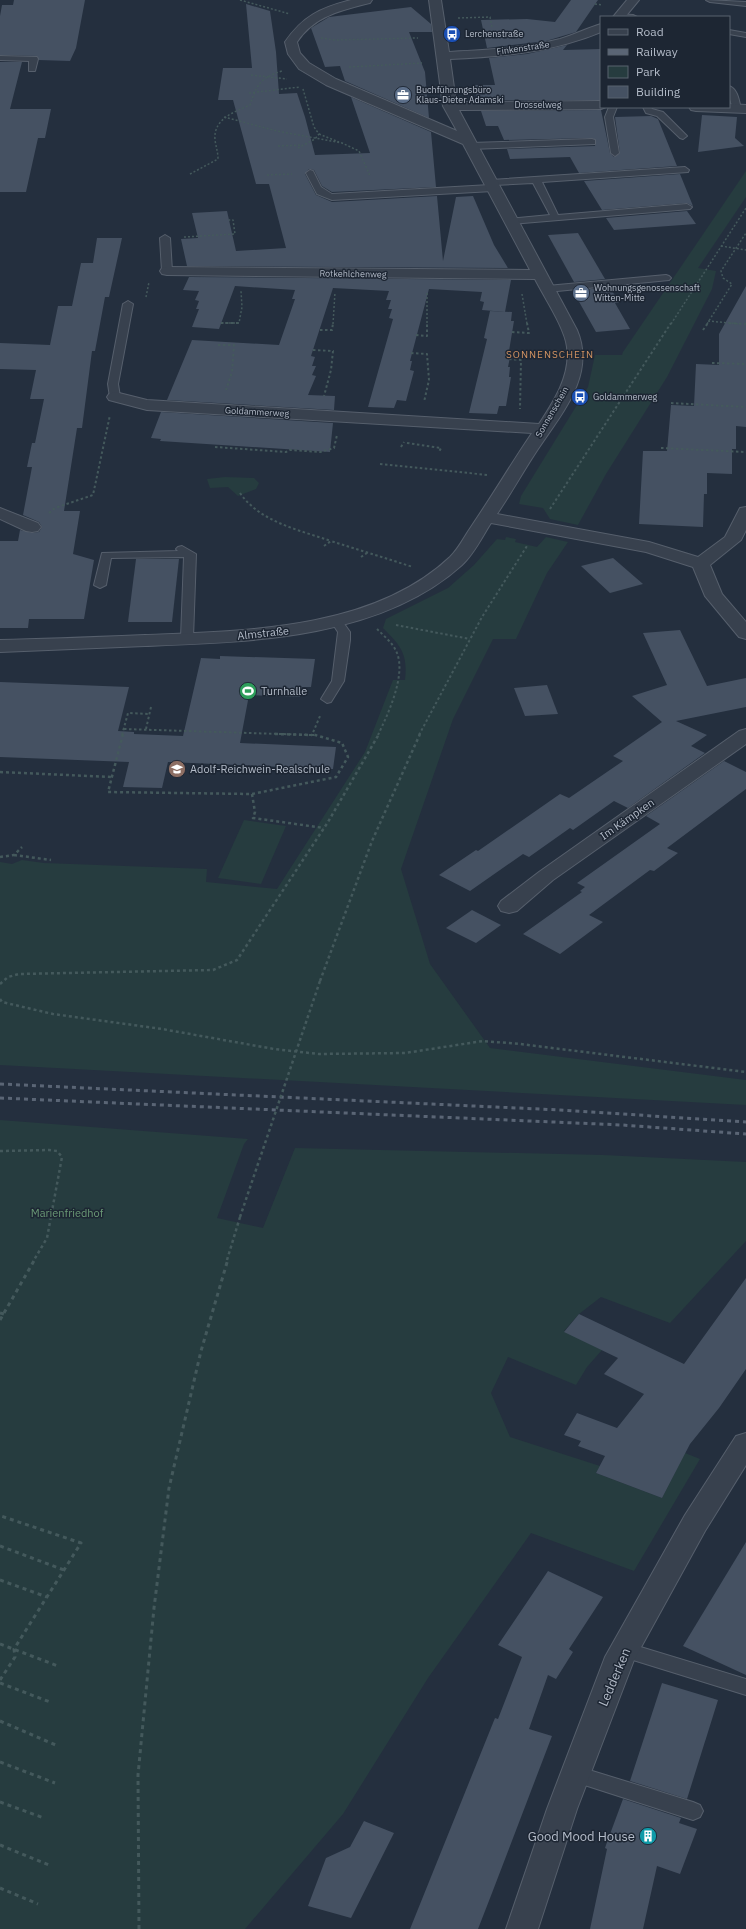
<svg xmlns="http://www.w3.org/2000/svg" width="746" height="1929" font-family="'IBM Plex Sans',sans-serif">
<rect width="100%" height="100%" fill="#242f3e"/>
<g fill="#263c3f">
<polygon points="746,171 746,197 698,268 716,271 712,289 667,377 606,474 578,525 550,519 543,508 519,504 521,496 588,387 595,355 622,355 623,352"/>
<polygon points="225,477 254,478 259,483 256,489 238,496 228,487 210,488 207,479"/>
<path d="M506,537l10,2 -1,3 22,5 9,-10 22,5 -21,31 -31,66h-23l-40,80 -52,150 29,95 60,84 256,32v25l-746,-40v-203l12,2 10,-4 22,3 163,6 -1,13 71,7 88,-137 28,-72h12c3,-26 -4,-34 -22,-52l3,-9 62,-31 26,-23 23,-26 8,1z"/>
<polygon points="244,820 286,826 261,884 218,878"/>
<polygon points="0,1120 248,1139 244,1144 217,1218 263,1228 295,1148 603,1155 746,1162 746,1241 670,1323 601,1297 579,1314 564,1331 602,1350 587,1367 576,1385 508,1357 491,1393 510,1437 600,1466 596,1473 662,1498 685,1453 700,1459 634,1571 531,1533 428,1678 343,1814 245,1929 0,1929"/>
</g>
<g fill="#455162">
<polygon points="14,0 85,0 76,48 70,61 39,60 37,56 0,55 0,16 2,5 13,5"/>
<polygon points="571,0 598,0 576,32 546,41 487,48 481,20 527,19 555,22"/>
<polygon points="246,4 270,11 276,52 279,94 297,93 305,117 315,155 370,153 351,97 431,132 436,187 332,192 322,186 314,170 309,169 305,174 316,195 332,202 437,196 443,261 456,197 473,196 494,245 508,268 187,266 181,239 198,238 192,213 227,211 236,251 286,248 269,184 256,184 233,100 218,100 223,68 252,68"/>
<polygon points="411,7 431,24 432,32 409,32 425,72 429,118 345,81 340,66 325,67 311,28 329,17"/>
<polygon points="567,45 563,50 601,49 601,100 478,100 473,85 495,85 489,58 527,54"/>
<polygon points="0,62 22,62 10,109 51,109 45,138 38,138 26,192 0,192"/>
<polygon points="601,110 610,153 614,157 620,153 615,117 651,116 658,119 677,166 579,173 570,157 510,159 507,149 595,146 596,140 592,138 504,140 498,126 486,126 481,111"/>
<polygon points="702,115 737,117 735,138 744,146 698,152"/>
<polygon points="680,174 693,206 687,203 602,210 584,181"/>
<polygon points="687,211 696,224 614,230 606,218"/>
<polygon points="578,233 605,279 574,282 548,235"/>
<polygon points="97,238 122,238 109,297 105,297 95,351 92,351 82,428 77,428 64,511 80,511 73,554 94,560 84,619 29,619 28,628 0,628 0,541 18,541 20,530 32,533 39,532 42,527 39,522 23,515 32,467 27,467 32,443 35,443 44,399 30,399 36,370 0,369 0,343 50,345 58,306 72,306 81,263 93,263"/>
<polygon points="189,277 511,280 505,312 482,310 484,302 480,301 482,292 429,289 410,361 412,361 410,370 414,371 406,401 397,400 394,408 368,407 393,319 389,318 392,309 388,309 391,300 386,300 389,291 333,288 311,356 315,357 312,366 316,366 312,375 316,376 308,395 335,396 334,410 167,400 192,340 279,345 295,299 292,299 295,290 235,286 219,329 192,327 199,309 196,309 199,301 195,300 199,291 183,290"/>
<polygon points="746,286 746,427 736,426 736,449 732,449 732,474 707,473 707,494 704,494 703,527 639,524 643,451 667,451 671,405 694,406 696,364 719,365 719,334"/>
<polygon points="610,287 619,303 615,303 630,329 596,332 573,291"/>
<polygon points="490,311 512,312 511,321 514,321 508,357 510,357 508,367 510,367 509,377 511,377 506,406 499,406 497,414 469,413 487,339 484,338"/>
<polygon points="161,412 333,423 330,452 160,441 161,439 151,438"/>
<polygon points="613,558 643,584 610,593 581,566"/>
<polygon points="136,559 179,559 172,622 128,622"/>
<polygon points="680,630 707,686 746,678 746,707 676,721 707,735 691,746 705,753 628,808 614,801 573,830 570,828 529,857 523,854 470,891 439,875 476,850 478,851 560,794 569,798 623,761 613,756 662,722 632,696 667,685 643,633"/>
<polygon points="220,656 315,659 311,687 302,687 300,697 249,695 240,743 336,747 333,769 168,762 162,788 123,787 129,762 0,757 0,682 129,687 118,731 134,732 134,734 183,736 201,658 220,659"/>
<polygon points="547,685 558,714 525,716 514,688"/>
<polygon points="724,761 746,772 746,789 667,848 678,853 654,871 650,870 589,915 603,922 560,954 523,934 582,892 580,891 585,887 577,883 660,824 646,816"/>
<polygon points="472,910 501,925 476,943 446,928"/>
<polygon points="746,1278 746,1369 719,1408 690,1444 662,1498 596,1473 605,1456 578,1446 581,1441 564,1435 577,1413 617,1428 644,1394 604,1374 618,1358 564,1332 579,1314 684,1364"/>
<polygon points="746,1542 746,1675 683,1646"/>
<polygon points="548,1571 603,1597 569,1649 573,1652 556,1679 548,1675 529,1729 552,1736 492,1893 478,1929 410,1929 495,1718 498,1719 522,1657 498,1645"/>
<polygon points="662,1683 718,1700 687,1799 630,1781"/>
<polygon points="623,1799 681,1818 679,1823 697,1829 680,1874 657,1866 643,1929 590,1929 607,1849 605,1848 606,1845"/>
<polygon points="364,1821 394,1833 351,1918 308,1906 326,1858 350,1847"/>
</g>
<g fill="none" stroke-linecap="round" stroke-linejoin="round">
<defs>
<g id="service">
<polygon points="706,0 746,2 746,6 710,2"/>
<polygon points="618,14 633,15 637,17 618,17"/>
<polygon points="729,30 746,33 746,37 729,34"/>
<polygon points="0,56 37,57 38,59 35,71 29,71 29,61 0,60"/>
<path d="M729,86c9,3 10,15 12,23l-1,2 -3,1 -4,-3 -4,-13z"/>
<polygon points="609,107 617,107 613,117 619,153 615,156 611,153 605,117"/>
<polygon points="643,107 651,107 652,109 663,112 687,136 683,139 680,138 657,116 646,113"/>
<polygon points="592,139 595,140 595,144 471,149 467,146 471,143"/>
<polygon points="685,167 689,170 688,172 542,182 558,215 687,204 692,207 690,209 511,224 506,221 508,219 550,215 533,183 494,185 497,188 493,191 332,200 317,194 306,173 310,170 313,171 321,187 332,194 490,185 487,183 491,180"/>
<polygon points="165,235 170,238 172,271 167,274 162,271 160,238"/>
<polygon points="666,275 669,276 671,278 669,280 547,292 542,289 547,286"/>
<polygon points="128,301 133,304 118,384 120,397 115,400 110,397 108,384 123,304"/>
<polygon points="182,546 196,554 193,638 191,641 183,641 181,638 184,557 111,558 106,585 100,588 94,585 102,553 178,551 176,549 178,547"/>
<polygon points="336,616 340,618 350,632 350,640 344,681 331,702 327,703 321,699 332,681 338,632 330,620"/>
<polygon points="624,1642 746,1679 746,1695 617,1655 615,1650 617,1645"/>
<polygon points="576,1766 693,1802 700,1805 703,1811 700,1817 693,1820 569,1780 566,1774 569,1768"/>
</g>
<g id="minor">
<path d="M351,0h21l-2,3c-28,7 -56,13 -73,39l3,11 9,10 27,16 121,52 -14,-25 -14,-106h12l8,52c37,-2 75,-4 111,-13 14,-4 27,-11 41,-15v8c-48,20 -100,25 -151,27l6,43 145,-1v6h5l-5,2 -142,1 118,220c19,45 -15,83 -39,119 -14,21 -26,43 -41,65l152,28 49,15 27,-20 15,-29 6,-1v23l-5,10 -31,25 12,29 24,28v17l-7,-2 -34,-41 -12,-29 -47,-15 -155,-29c-9,14 -17,31 -29,42 -82,74 -212,77 -317,81 -48,2 -97,4 -145,6v-12c48,-1 97,-3 145,-5 100,-4 228,-5 305,-78 9,-9 14,-20 21,-30 21,-31 40,-63 61,-94l-385,-23 -38,-10 -2,-3 2,-3 6,-2 32,8 392,24c15,-23 32,-49 28,-77 -2,-19 -23,-50 -32,-68l-368,-4 -5,-1 -2,-3 2,-3 5,-1 363,3 -67,-126 -137,-59 -27,-16 -11,-15 -3,-12c18,-26 35,-34 66,-42z"/>
<polygon points="627,0 639,0 625,17 613,17"/>
<polygon points="729,104 746,105 746,113 696,111 691,110 689,107 729,107"/>
<polygon points="0,508 38,523 41,527 38,531 32,532 26,531 0,519"/>
<polygon points="746,729 746,744 553,880 517,911 509,913 501,911 498,906 501,901 539,872 739,731"/>
<polygon points="746,1433 746,1465 705,1531 634,1660 577,1809 538,1929 506,1929 547,1809 605,1657 685,1515 736,1436"/>
</g>
</defs>
<use href="#service" stroke="#565f6c" stroke-width="2"/>
<use href="#minor" stroke="#565f6c" stroke-width="2"/>
<g stroke="#44595c" stroke-width="1.5" stroke-dasharray="2 2" stroke-linecap="butt">
<polyline points="240,0 290,14"/>
<polyline points="595,4 603,5"/>
<polyline points="458,18 490,17 492,27"/>
<polyline points="321,38 335,40 418,38"/>
<polyline points="349,67 422,63"/>
<polyline points="251,75 287,79"/>
<polyline points="249,93 300,87"/>
<polyline points="224,117 277,131 342,143 359,151 370,176"/>
<polyline points="319,134 339,142"/>
<polyline points="278,146 302,145"/>
<polyline points="298,148 315,139 319,134 314,127 303,89"/>
<path d="M190,174l28,-15c0,-7 -2,-12 -3,-19 -2,-21 19,-28 35,-35 7,-21 10,-27 32,-34"/>
<polyline points="267,175 292,174"/>
<polyline points="184,237 235,234 233,220 229,220"/>
<polyline points="721,246 746,250"/>
<polyline points="427,293 427,324"/>
<polyline points="522,294 527,324"/>
<polyline points="146,297 149,282"/>
<polyline points="708,321 741,324"/>
<polyline points="221,323 239,323 242,307 241,291"/>
<polyline points="333,324 335,292"/>
<polyline points="671,324 746,208"/>
<polyline points="707,324 732,284 723,278 721,271 746,233"/>
</g>
<g stroke="#44595c" stroke-width="2" stroke-dasharray="2.5 2.5" stroke-linecap="butt">
<polyline points="221,323 239,323"/>
<polyline points="729,323 746,324"/>
<polyline points="320,330 332,330 333,323"/>
<polyline points="703,330 708,323"/>
<polyline points="512,332 529,333 527,323"/>
<polyline points="416,335 427,336 427,323"/>
<polyline points="218,345 234,345 232,372 226,390"/>
<polyline points="313,350 333,351 331,370 324,396"/>
<polyline points="411,353 427,354 429,380 424,402"/>
<polyline points="509,359 521,360 520,409"/>
<polyline points="712,363 746,364"/>
<polyline points="671,403 746,407"/>
<polyline points="407,443 441,448 439,452"/>
<polyline points="215,447 286,452 290,450 320,452 334,448 337,435"/>
<polyline points="401,447 404,442"/>
<polyline points="661,448 746,452"/>
<polyline points="380,464 488,475"/>
<path d="M240,493c20,29 59,37 91,48"/>
<polyline points="550,509 671,323"/>
<polyline points="49,513 55,508 93,495 110,415"/>
<polyline points="324,546 331,541 413,567"/>
<polyline points="361,557 367,553"/>
<polyline points="396,625 470,639"/>
<path d="M377,629c7,7 16,14 20,24 9,23 -9,61 -19,82"/>
<polyline points="124,729 312,735"/>
<polyline points="146,729 151,707"/>
<polyline points="122,735 128,713 149,714"/>
<polyline points="314,735 312,735 320,716"/>
<polyline points="419,735 482,617 527,546"/>
</g>
<g stroke="#44595c" stroke-width="2.5" stroke-dasharray="3 3" stroke-linecap="butt">
<polyline points="123,734 108,792 252,794 336,777 348,757 342,743 312,734"/>
<polyline points="275,734 312,735"/>
<polyline points="0,772 111,777"/>
<polyline points="252,794 255,812 253,818 324,828"/>
<polyline points="14,855 51,860"/>
<polyline points="0,857 14,855 22,847"/>
<polyline points="320,981 372,841 420,734"/>
<polyline points="0,984 8,977 19,974 213,970 237,960 328,822 379,734"/>
<polyline points="0,999 2,1002 53,1014 162,1029 274,1049 319,1054 405,1053 483,1041 520,1044 746,1072"/>
<polyline points="0,1151 49,1150 57,1151 62,1157 47,1238 34,1260"/>
<polyline points="227,1260 240,1217"/>
</g>
<g stroke="#44595c" stroke-width="3" stroke-dasharray="4 4" stroke-linecap="butt">
<polyline points="0,1313 4,1314"/>
<polyline points="0,1320 35,1259"/>
<polyline points="0,1546 64,1570"/>
<polyline points="0,1580 47,1597"/>
<polyline points="0,1644 58,1666"/>
<polyline points="0,1680 15,1657 14,1649 81,1543 1,1516"/>
<polyline points="0,1683 50,1702"/>
<polyline points="0,1721 58,1746"/>
<polyline points="0,1762 55,1783"/>
<polyline points="0,1802 44,1818"/>
<polyline points="0,1845 49,1865"/>
<polyline points="0,1888 38,1904"/>
<polyline points="139,1929 138,1775 154,1608 169,1488 201,1351 228,1259"/>
</g>
<use href="#service" fill="#38414e" fill-rule="evenodd"/>
<use href="#minor" fill="#38414e" fill-rule="evenodd"/>
<g stroke="#5a6575" stroke-width="3" stroke-dasharray="4 4" stroke-linecap="butt">
<polyline points="0,1084 560,1110 746,1122"/>
<polyline points="0,1098 622,1125 746,1134"/>
</g>
<polyline stroke="#44595c" stroke-width="2.5" stroke-dasharray="3 3" stroke-linecap="butt" points="240,1217 320,981"/>
</g>
<defs>
<symbol id="bus-disc" viewBox="-11 -11 22 22"><circle r="9.5" fill="#1a4fb4" stroke="#1d2633"/><path d="M-5-6H5V4H4V6H2V4H-2V6H-4V4H-5ZM-3.5-4V0h7V-4ZM-3.5 1.2v1.5H-2V1.2ZM2 1.2v1.5H3.5V1.2Z" fill="#fff"/></symbol>
<symbol id="office-disc" viewBox="-11 -11 22 22"><circle r="9.5" fill="#5c6f8a" stroke="#1d2633"/><path d="M-6-3h4V-5.5h4V-3h4V5H-6ZM-1-4.5V-3h2v-1.5ZM-6 0V1H6V0Z" fill="#fff"/></symbol>
<symbol id="stadium-disc" viewBox="-11 -11 22 22"><circle r="9.5" fill="#2e9e5b" stroke="#1d2633"/><path d="M0-5a6.5 5 0 1 0 0 10a6.5 5 0 1 0 0-10ZM-3.5-1.8h7v3.6h-7Z" fill="#fff"/></symbol>
<symbol id="school-disc" viewBox="-11 -11 22 22"><circle r="9.5" fill="#8d6e63" stroke="#1d2633"/><path d="M0-5L7-2L0 1L-7-2ZM-4 1L0 2.5L4 1V4Q0 6-4 4Z" fill="#fff"/></symbol>
<symbol id="building-disc" viewBox="-11 -11 22 22"><circle r="9.5" fill="#0f9aa8" stroke="#1d2633"/><path d="M-4-6H4V6H1V3H-1V6H-4ZM-2.5-4.3h1.7v1.8h-1.7ZM.8-4.3h1.7v1.8H.8ZM-2.5-1h1.7V.8h-1.7ZM.8-1h1.7V.8H.8Z" fill="#fff"/></symbol>
</defs>
<g fill-rule="evenodd">
<use href="#bus-disc" x="442" y="24" width="20" height="20"/>
<use href="#office-disc" x="393" y="85" width="20" height="20"/>
<use href="#office-disc" x="571" y="283" width="20" height="20"/>
<use href="#bus-disc" x="570" y="387" width="20" height="20"/>
<use href="#stadium-disc" x="238" y="681" width="20" height="20"/>
<use href="#school-disc" x="167" y="759" width="20" height="20"/>
<use href="#building-disc" x="638" y="1826" width="20" height="20"/>
</g>
<g text-anchor="middle" stroke-width="3" stroke-linejoin="round" paint-order="stroke">
<g font-size="9" fill="#b4bcc9" stroke="#1d2633" text-anchor="start">
<text x="465" y="37">Lerchenstraße</text>
<text x="416" y="93">Buchführungsbüro<tspan x="416" dy="10">Klaus-Dieter Adamski</tspan></text>
<text x="594" y="291">Wohnungsgenossenschaft<tspan x="594" dy="10">Witten-Mitte</tspan></text>
<text x="593" y="400">Goldammerweg</text>
</g>
<g font-size="9" fill="#b4bcc9" stroke="#1d2633">
<text transform="translate(523 48) rotate(-8)" y="3">Finkenstraße</text>
<text x="538" y="108">Drosselweg</text>
<text transform="translate(353 274) rotate(1)" y="3">Rotkehlchenweg</text>
<text transform="translate(257 412) rotate(3)" y="3">Goldammerweg</text>
<text transform="translate(552 412) rotate(-60)" y="3">Sonnenschein</text>
</g>
<g font-size="10" letter-spacing="1" fill="#d59563" stroke="#1d2633">
<text x="550" y="358">SONNENSCHEIN</text>
</g>
<g font-size="11" fill="#b4bcc9" stroke="#1d2633">
<text transform="translate(263 633) rotate(-6)" y="4">Almstraße</text>
<text transform="translate(627 819) rotate(-35)" y="4">Im Kämpken</text>
</g>
<g font-size="11" fill="#b4bcc9" stroke="#1d2633" text-anchor="start">
<text x="261" y="695">Turnhalle</text>
<text x="190" y="773">Adolf-Reichwein-Realschule</text>
</g>
<g font-size="11" fill="#6b9a76" stroke="#1d2633">
<text x="67" y="1217">Marienfriedhof</text>
</g>
<g font-size="13" fill="#b4bcc9" stroke="#1d2633">
<text transform="translate(614 1677) rotate(-67)" y="5">Ledderken</text>
</g>
<g font-size="13" fill="#b4bcc9" stroke="#1d2633" text-anchor="end">
<text x="635" y="1841">Good Mood House</text>
</g>
</g>
<rect x="600" y="16" width="130" height="92" fill="#1d2633" stroke="#59626f"/>
<rect x="608" y="29" width="20" height="6" fill="#38414e" stroke="#59626f"/>
<text x="636" y="36" font-size="12" fill="#b4bcc9">Road</text>
<rect x="608" y="49" width="20" height="6" fill="#5a6575" stroke="#59626f"/>
<text x="636" y="56" font-size="12" fill="#b4bcc9">Railway</text>
<rect x="608" y="66" width="20" height="12" fill="#263c3f" stroke="#59626f"/>
<text x="636" y="76" font-size="12" fill="#b4bcc9">Park</text>
<rect x="608" y="86" width="20" height="12" fill="#455162" stroke="#59626f"/>
<text x="636" y="96" font-size="12" fill="#b4bcc9">Building</text>
</svg>
